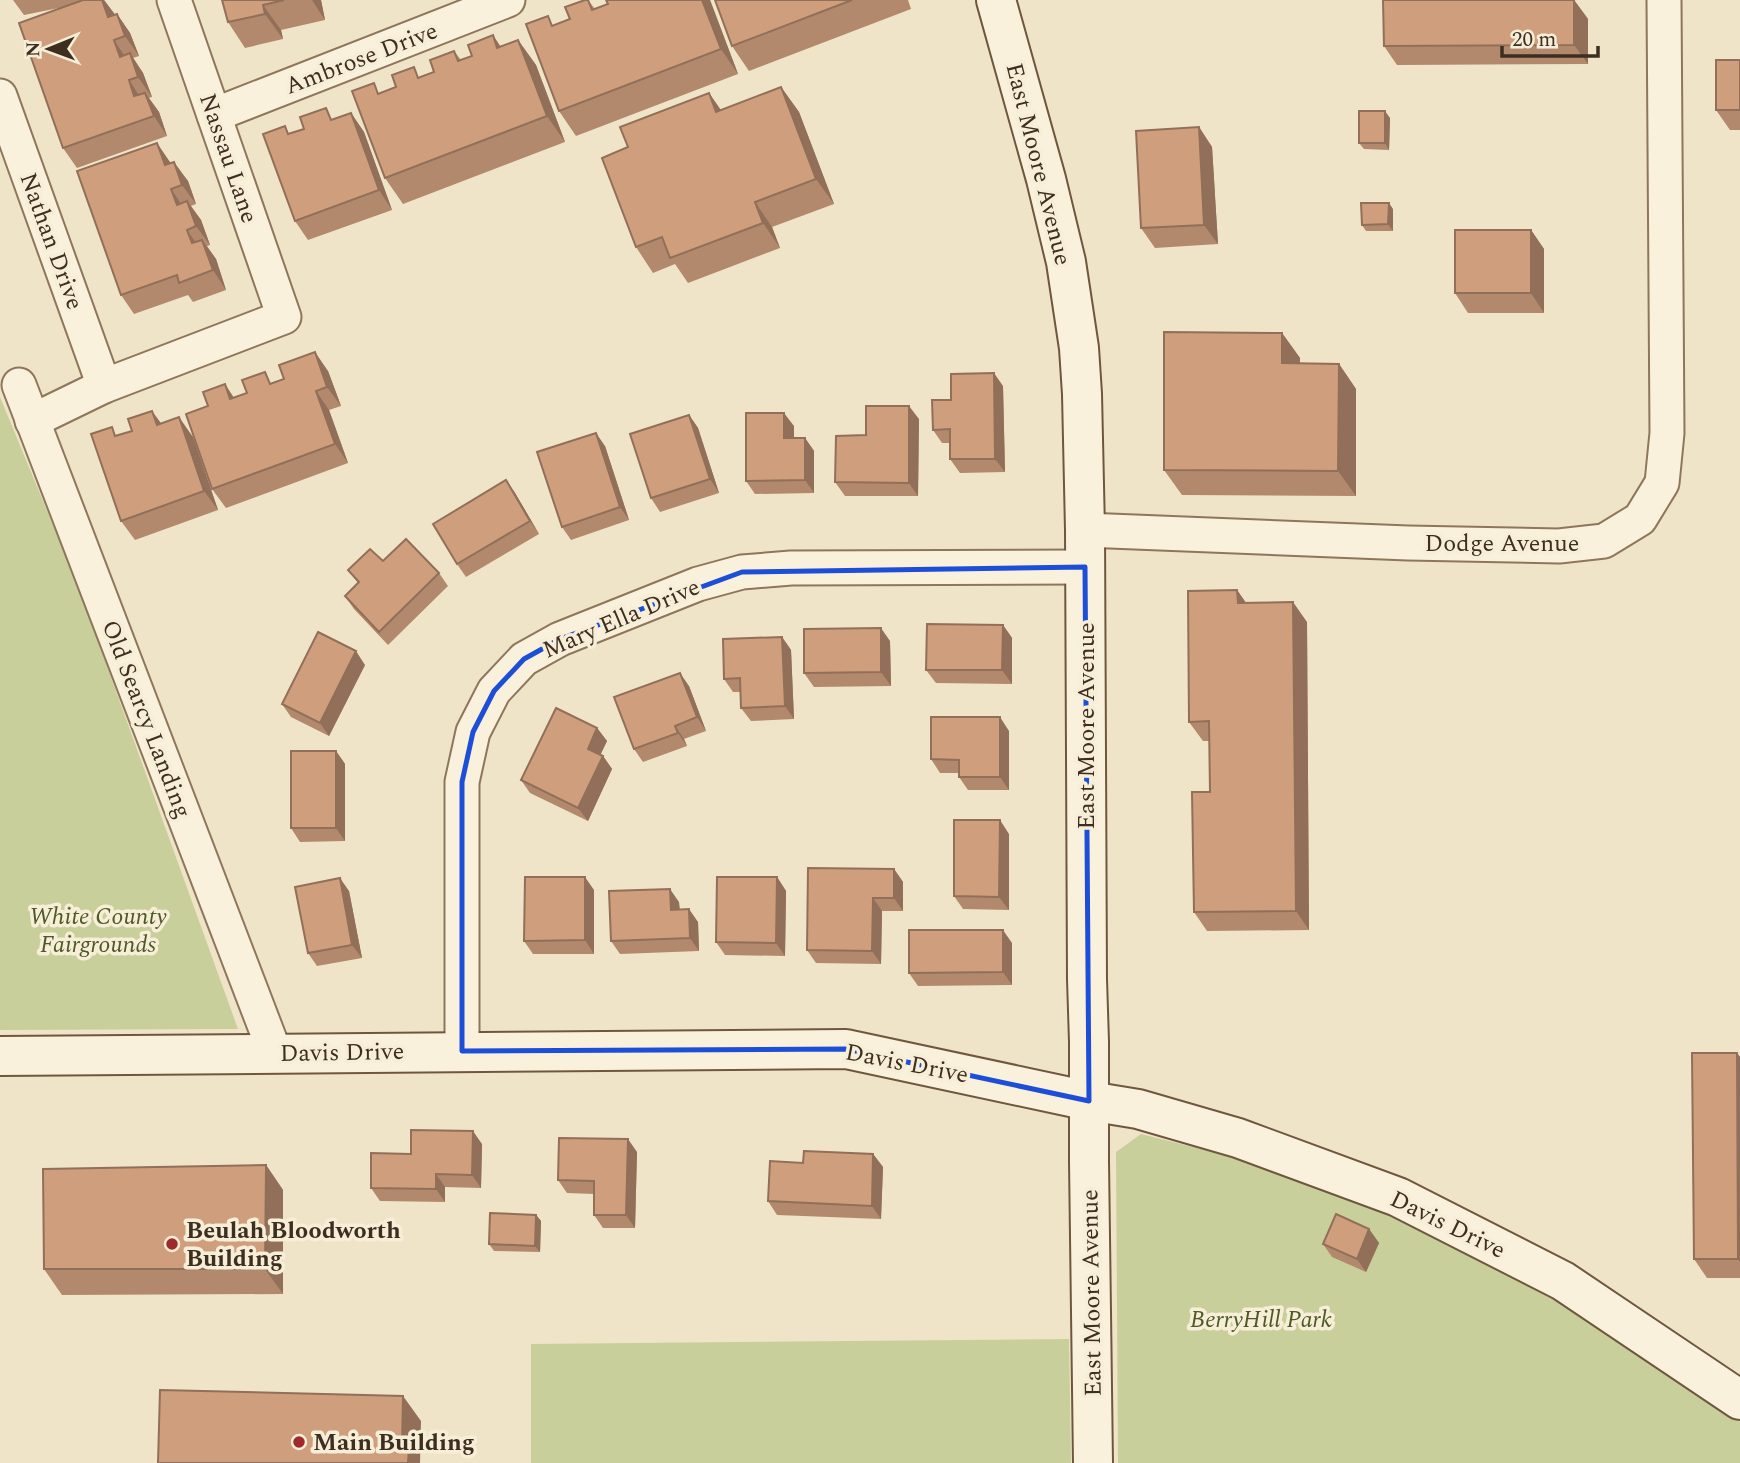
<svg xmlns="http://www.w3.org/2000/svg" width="1740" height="1463" font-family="Spectral,serif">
<rect width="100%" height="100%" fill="#f0e4c8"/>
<g fill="#c9cf9b">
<polygon points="0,397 77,583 238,1029 0,1030"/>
<polygon points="1141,1134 1261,1164 1403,1221 1565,1306 1726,1409 1740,1422 1740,1463 1118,1463 1116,1152"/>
<polygon points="1069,1339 1071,1463 531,1463 531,1344"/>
</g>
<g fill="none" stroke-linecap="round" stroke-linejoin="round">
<defs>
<g id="street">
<polyline points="0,96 104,386"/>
<polyline points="214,115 508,0"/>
<polyline points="19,385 275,1053"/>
<polyline points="32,421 104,386 284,317 174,0"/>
<polyline points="1085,530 1408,543 1559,546 1604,541 1640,519 1662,483 1667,433 1664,0"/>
<polyline points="462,1051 462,782 473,732 494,691 524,659 560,639 698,584 742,572 791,568 1085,567"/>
</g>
<g id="secondary">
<polyline points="996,0 1046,179 1066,262 1079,348 1082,394 1085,530 1087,979 1089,1042 1089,1161 1093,1463"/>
<polyline points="0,1056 846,1049 1089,1101 1138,1109 1238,1138 1398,1197 1563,1281 1740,1400"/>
</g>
</defs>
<use href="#street" stroke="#8d765c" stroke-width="37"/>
<use href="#secondary" stroke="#6f573f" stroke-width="42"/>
<use href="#street" stroke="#faf1dc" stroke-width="33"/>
<use href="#secondary" stroke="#faf1dc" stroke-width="38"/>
</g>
<g fill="#b2896c">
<polygon points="13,0 104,0 114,15 117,14 130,33 139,56 133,58 143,73 152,97 149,98 159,112 167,136 77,168 63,148 64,7 24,15"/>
<polygon points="222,0 321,0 325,20 281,30 283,39 245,48 228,22"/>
<polygon points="588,0 595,9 608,4 710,0 738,74 576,136 559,111 554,25 570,19"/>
<polygon points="715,0 908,0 911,9 749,71 732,46"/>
<polygon points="1574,0 1588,19 1588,64 1397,65 1384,46"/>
<polygon points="518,40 536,65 565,142 403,204 385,178 381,93 434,72 454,51 461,60"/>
<polygon points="1740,60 1740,130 1730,130 1716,110"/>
<polygon points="781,87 799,112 834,204 772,227 780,248 688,283 675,264 653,273 636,247 628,147 709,93 721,110"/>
<polygon points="351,113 364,132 392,210 308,240 295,221 291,133"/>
<polygon points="1390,118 1389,150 1364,149 1359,143"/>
<polygon points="1199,127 1212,147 1218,244 1155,248 1141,228"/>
<polygon points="171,163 188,181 196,204 191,206 201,220 210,245 207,246 216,259 226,290 193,302 188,295 134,314 121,295"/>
<polygon points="1393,209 1393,231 1366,231 1362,225"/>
<polygon points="1531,230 1544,249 1544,313 1468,313 1455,293"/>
<polygon points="1282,333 1300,358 1300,363 1339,364 1356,389 1356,496 1182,495 1164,470"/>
<polygon points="328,371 341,406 329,410 348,463 226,508 212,489 234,398 273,383"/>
<polygon points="1003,386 1005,472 960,473 950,459 950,443 942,443 933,430 951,400"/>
<polygon points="689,415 698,428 719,493 660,512 651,498"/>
<polygon points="919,419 918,496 845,496 835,482 866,435"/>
<polygon points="161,424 193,437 218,510 135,540 121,521 117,435 132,431"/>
<polygon points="794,426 794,438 805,438 814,451 814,493 755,494 746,481"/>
<polygon points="605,446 629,520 571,540 562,527"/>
<polygon points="506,480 515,493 539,534 466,577 457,564"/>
<polygon points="383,561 439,573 448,586 388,645 354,609 345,596 358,583 348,570"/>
<polygon points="1237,590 1246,603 1307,622 1309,930 1207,931 1194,912 1210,792 1209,741 1203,741 1189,722"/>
<polygon points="1003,625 1012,638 1012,684 936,683 926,670"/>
<polygon points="782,637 791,650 794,719 751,721 741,708 741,692 733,692 724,679"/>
<polygon points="890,641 891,686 814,687 804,673"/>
<polygon points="365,665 329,736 291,717 282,704"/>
<polygon points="689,686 706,731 684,739 687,746 643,762 634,749"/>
<polygon points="597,728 607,741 600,755 603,756 612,769 588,821 530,793 521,780"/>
<polygon points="1009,731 1009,790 968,790 959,777 959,773 940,773 931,759"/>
<polygon points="336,751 345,764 345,841 300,842 291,828"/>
<polygon points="1009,834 1009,910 963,909 954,896"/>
<polygon points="894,869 903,882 903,911 882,911 881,964 816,963 807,950"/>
<polygon points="777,877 786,891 785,956 725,955 716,942"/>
<polygon points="594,890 594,954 533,954 524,941"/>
<polygon points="349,891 362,958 317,966 308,953"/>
<polygon points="679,902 680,910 698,922 699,951 620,954 611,941"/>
<polygon points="1012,943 1012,985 918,986 909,973"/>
<polygon points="1737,1053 1740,1057 1740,1278 1707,1278 1694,1259"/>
<polygon points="482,1144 481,1188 445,1187 445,1202 380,1201 371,1188 411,1154"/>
<polygon points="637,1152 635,1228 603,1228 594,1215 594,1194 567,1193 558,1180"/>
<polygon points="873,1154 883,1167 881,1219 777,1215 768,1201 803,1163"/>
<polygon points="266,1165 283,1190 283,1294 62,1295 44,1269"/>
<polygon points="536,1215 541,1221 540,1252 494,1251 489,1244"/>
<polygon points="1369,1229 1379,1243 1366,1272 1332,1257 1323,1244"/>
</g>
<g fill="#916f58">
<polygon points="102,0 104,0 114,13 121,36 108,17"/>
<polygon points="312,0 321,0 325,20"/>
<polygon points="702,0 710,0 738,74 721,49"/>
<polygon points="1574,0 1588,19 1588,64 1574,45"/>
<polygon points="263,5 281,30 283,39 265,14"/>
<polygon points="117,14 130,33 139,56 125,36"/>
<polygon points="493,35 510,61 497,48"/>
<polygon points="114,40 127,60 120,57"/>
<polygon points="518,40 536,65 565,142 547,116"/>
<polygon points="130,53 143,73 152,97 138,77"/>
<polygon points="129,80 142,100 134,96"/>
<polygon points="781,87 799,112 834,204 816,179"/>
<polygon points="145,93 159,112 167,136 154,116"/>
<polygon points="709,93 726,118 716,112"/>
<polygon points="1385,111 1390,118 1389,150 1385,143"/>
<polygon points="351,113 364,132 392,210 379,190"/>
<polygon points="1199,127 1212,147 1218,244 1204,225"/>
<polygon points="157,143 170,162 178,185 165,165"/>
<polygon points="174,162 188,181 196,204 182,185"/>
<polygon points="171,189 184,208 177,205"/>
<polygon points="187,201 201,220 210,245 196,226"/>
<polygon points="755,202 772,227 780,248 763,223"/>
<polygon points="1389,203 1393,209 1393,231 1388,224"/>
<polygon points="187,230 200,249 192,243"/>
<polygon points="1531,230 1544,249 1544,313 1531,293"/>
<polygon points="202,240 216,259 226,290 213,270"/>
<polygon points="1282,333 1300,358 1299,388 1282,363"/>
<polygon points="315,352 328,371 341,406 327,387"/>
<polygon points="1339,364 1356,389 1356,496 1338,471"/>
<polygon points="994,373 1003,386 1005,472 995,459"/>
<polygon points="225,384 238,404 230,399"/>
<polygon points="316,391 329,410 348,463 335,444"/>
<polygon points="909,406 919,419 918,496 909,483"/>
<polygon points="152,411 166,430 157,425"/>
<polygon points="784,413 794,426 794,451 784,438"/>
<polygon points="689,415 698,428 719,493 710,479"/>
<polygon points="179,417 193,437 218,510 204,491"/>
<polygon points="596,433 605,446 629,520 620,507"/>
<polygon points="805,438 814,451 814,493 805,480"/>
<polygon points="506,480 515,493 539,534 530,521"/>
<polygon points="1237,590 1251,610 1238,603"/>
<polygon points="1293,602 1307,622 1309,930 1296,911"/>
<polygon points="1003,625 1012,638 1012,684 1002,670"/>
<polygon points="881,628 890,641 891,686 881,672"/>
<polygon points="782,637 791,650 794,719 785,706"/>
<polygon points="356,651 365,665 329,736 320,723"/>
<polygon points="680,673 689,686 706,731 697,717"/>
<polygon points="1000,717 1009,731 1009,790 1000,777"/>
<polygon points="675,726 684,739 687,746 678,733"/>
<polygon points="597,728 607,741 597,762 588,749"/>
<polygon points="336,751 345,764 345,841 336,828"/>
<polygon points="603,756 612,769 588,821 578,808"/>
<polygon points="1000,820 1009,834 1009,910 999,897"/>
<polygon points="894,869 903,882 903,911 894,898"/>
<polygon points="585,877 594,890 594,954 585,940"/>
<polygon points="777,877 786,891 785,956 776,943"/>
<polygon points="340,878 349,891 362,958 352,945"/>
<polygon points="670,889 679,902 680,923 671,910"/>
<polygon points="873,898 882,911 881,964 872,951"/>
<polygon points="689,909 698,922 699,951 690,938"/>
<polygon points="1003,930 1012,943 1012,985 1003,972"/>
<polygon points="1737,1053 1740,1057 1740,1262 1738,1259"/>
<polygon points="473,1131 482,1144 481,1188 472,1175"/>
<polygon points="628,1139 637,1152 635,1228 626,1215"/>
<polygon points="873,1154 883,1167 881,1219 872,1206"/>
<polygon points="266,1165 283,1190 283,1294 265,1269"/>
<polygon points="436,1174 445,1187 445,1202 436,1189"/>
<polygon points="536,1215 541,1221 540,1252 535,1246"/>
<polygon points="1369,1229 1379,1243 1366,1272 1357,1259"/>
<polygon points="403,1396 421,1421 420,1463 408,1463 402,1447"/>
</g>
<g fill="#cf9f7d" stroke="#916f58" stroke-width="2">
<polygon points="83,0 102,0 108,17 117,14 125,36 114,40 120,57 130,53 138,77 129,80 134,96 145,93 154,116 63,148 19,23"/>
<polygon points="222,0 284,0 263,5 265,14 228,22"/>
<polygon points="585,0 588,0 592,10 608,4 606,0 702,0 721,49 559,111 526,24 548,16 552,26 570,19 565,7"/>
<polygon points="715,0 852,0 732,46"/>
<polygon points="1383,0 1574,0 1574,45 1384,46"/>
<polygon points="493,35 497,48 518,40 547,116 385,178 352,91 374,83 378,94 396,87 392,75 414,67 418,78 434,72 430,60 454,51 458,61 472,56 468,45"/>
<rect x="1716" y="60" width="24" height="50"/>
<polygon points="781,87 816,179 755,202 763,223 670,258 662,237 636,247 602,158 628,147 620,127 709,93 716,112"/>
<polygon points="326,108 331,120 351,113 379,190 295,221 263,134 285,126 288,134 304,129 300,117"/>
<rect x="1359" y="111" width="26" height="32"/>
<polygon points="1199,127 1204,225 1141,228 1136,131"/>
<polygon points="157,143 165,165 174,162 182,185 171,189 177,205 187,201 196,226 187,230 192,243 202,240 213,270 179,283 177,275 121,295 77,171"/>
<polygon points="1361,203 1389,203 1388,224 1362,225"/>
<rect x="1455" y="230" width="76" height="63"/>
<polygon points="1164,332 1282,333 1282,363 1339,364 1338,471 1164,470"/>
<polygon points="315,352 327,387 316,391 335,444 212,489 186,414 208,406 203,392 225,384 230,399 247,393 242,380 265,372 270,384 284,379 279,365"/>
<polygon points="994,373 995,459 950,459 950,429 933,430 932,400 951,400 951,374"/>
<polygon points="866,406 909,406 909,483 835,482 836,436 866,435"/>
<polygon points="152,411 157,425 179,417 204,491 121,521 91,434 112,427 115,436 132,431 128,419"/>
<polygon points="746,413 784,413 784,438 805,438 805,480 746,481"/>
<polygon points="689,415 710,479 651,498 630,434"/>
<polygon points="596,433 620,507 562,527 537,452"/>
<polygon points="506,480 530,521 457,564 433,524"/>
<polygon points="406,539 439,573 379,632 345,596 359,582 348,570 370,549 383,561"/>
<polygon points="1237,590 1238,603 1293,602 1296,911 1194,912 1192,792 1210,792 1209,721 1189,722 1188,591"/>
<polygon points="927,624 1003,625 1002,670 926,670"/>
<polygon points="881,628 881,672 804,673 804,629"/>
<polygon points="318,632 356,651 320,723 282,704"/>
<polygon points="782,637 785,706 741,708 740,678 724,679 723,639"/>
<polygon points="680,673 697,717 675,726 678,733 634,749 614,697"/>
<polygon points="556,708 597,728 588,749 603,756 578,808 521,780"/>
<polygon points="931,717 1000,717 1000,777 959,777 959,760 931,759"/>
<rect x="291" y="751" width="45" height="77"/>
<polygon points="954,820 1000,820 999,897 954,896"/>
<polygon points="808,868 894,869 894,898 873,898 872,951 807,950"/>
<polygon points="525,877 585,877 585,940 524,941"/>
<polygon points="717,877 777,877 776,943 716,942"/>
<polygon points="340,878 352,945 308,953 295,887"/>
<polygon points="670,889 671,910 689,909 690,938 611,941 609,891"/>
<polygon points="909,930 1003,930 1003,972 909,973"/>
<polygon points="1692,1053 1737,1053 1738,1259 1694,1259"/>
<polygon points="411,1130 473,1131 472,1175 436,1174 436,1189 371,1188 371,1153 411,1154"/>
<polygon points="559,1138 628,1139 626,1215 594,1215 594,1181 558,1180"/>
<polygon points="804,1151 873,1154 872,1206 768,1201 770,1161 803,1163"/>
<polygon points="266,1165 265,1269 44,1269 43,1169"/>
<polygon points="490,1213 536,1215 535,1246 489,1244"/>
<polygon points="1336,1214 1369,1229 1357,1259 1323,1244"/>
<polygon points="160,1390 403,1396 402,1447 409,1448 408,1463 158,1463"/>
</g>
<path fill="none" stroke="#1d4ed8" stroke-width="5" stroke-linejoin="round" d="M1085,567l4,534 -243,-52 -384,2v-269l11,-50 21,-41 30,-32 36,-20 182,-67z"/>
<g fill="#9e2a2b" stroke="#f7eed8" stroke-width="2.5">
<circle cx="172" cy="1244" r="7"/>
<circle cx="299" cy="1442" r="7"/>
</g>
<g text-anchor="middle" stroke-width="7" stroke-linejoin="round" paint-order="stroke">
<g font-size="24" fill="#3d2e20" stroke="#f7eed8">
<text transform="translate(361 58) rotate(-21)" y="8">Ambrose Drive</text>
<text transform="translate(229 158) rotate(71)" y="8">Nassau Lane</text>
<text transform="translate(1039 164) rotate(76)" y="8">East Moore Avenue</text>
<text transform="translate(52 241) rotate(70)" y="8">Nathan Drive</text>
<text x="1502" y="551">Dodge Avenue</text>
<text transform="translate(621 618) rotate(-23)" y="8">Mary Ella Drive</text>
<text transform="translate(147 719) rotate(69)" y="8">Old Searcy Landing</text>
<text transform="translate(1086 726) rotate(-90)" y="8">East Moore Avenue</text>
<text transform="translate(342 1052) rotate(-1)" y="8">Davis Drive</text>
<text transform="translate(907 1063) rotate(11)" y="8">Davis Drive</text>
<text transform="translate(1448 1224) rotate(26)" y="8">Davis Drive</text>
<text transform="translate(1091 1293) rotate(-91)" y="8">East Moore Avenue</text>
</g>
<g font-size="24" font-style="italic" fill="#4d5a26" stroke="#f7eed8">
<text x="98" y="924">White County<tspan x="98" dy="28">Fairgrounds</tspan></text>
<text x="1261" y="1327">BerryHill Park</text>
</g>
<g font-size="24" font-weight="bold" fill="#3d2e20" stroke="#f7eed8" text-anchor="start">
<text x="186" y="1238">Beulah Bloodworth<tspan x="186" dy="28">Building</tspan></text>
<text x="313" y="1450">Main Building</text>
</g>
</g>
<g transform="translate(49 49) rotate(269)" stroke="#f7eed8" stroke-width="5" paint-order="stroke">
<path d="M0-5L12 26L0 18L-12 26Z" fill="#3d2e20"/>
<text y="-10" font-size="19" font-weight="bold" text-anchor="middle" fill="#3d2e20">N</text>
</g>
<path d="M1502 46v10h96v-10" fill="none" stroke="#3d2e20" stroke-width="3.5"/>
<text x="1512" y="46" font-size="21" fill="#3d2e20" stroke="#f7eed8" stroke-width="5" paint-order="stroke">20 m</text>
</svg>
